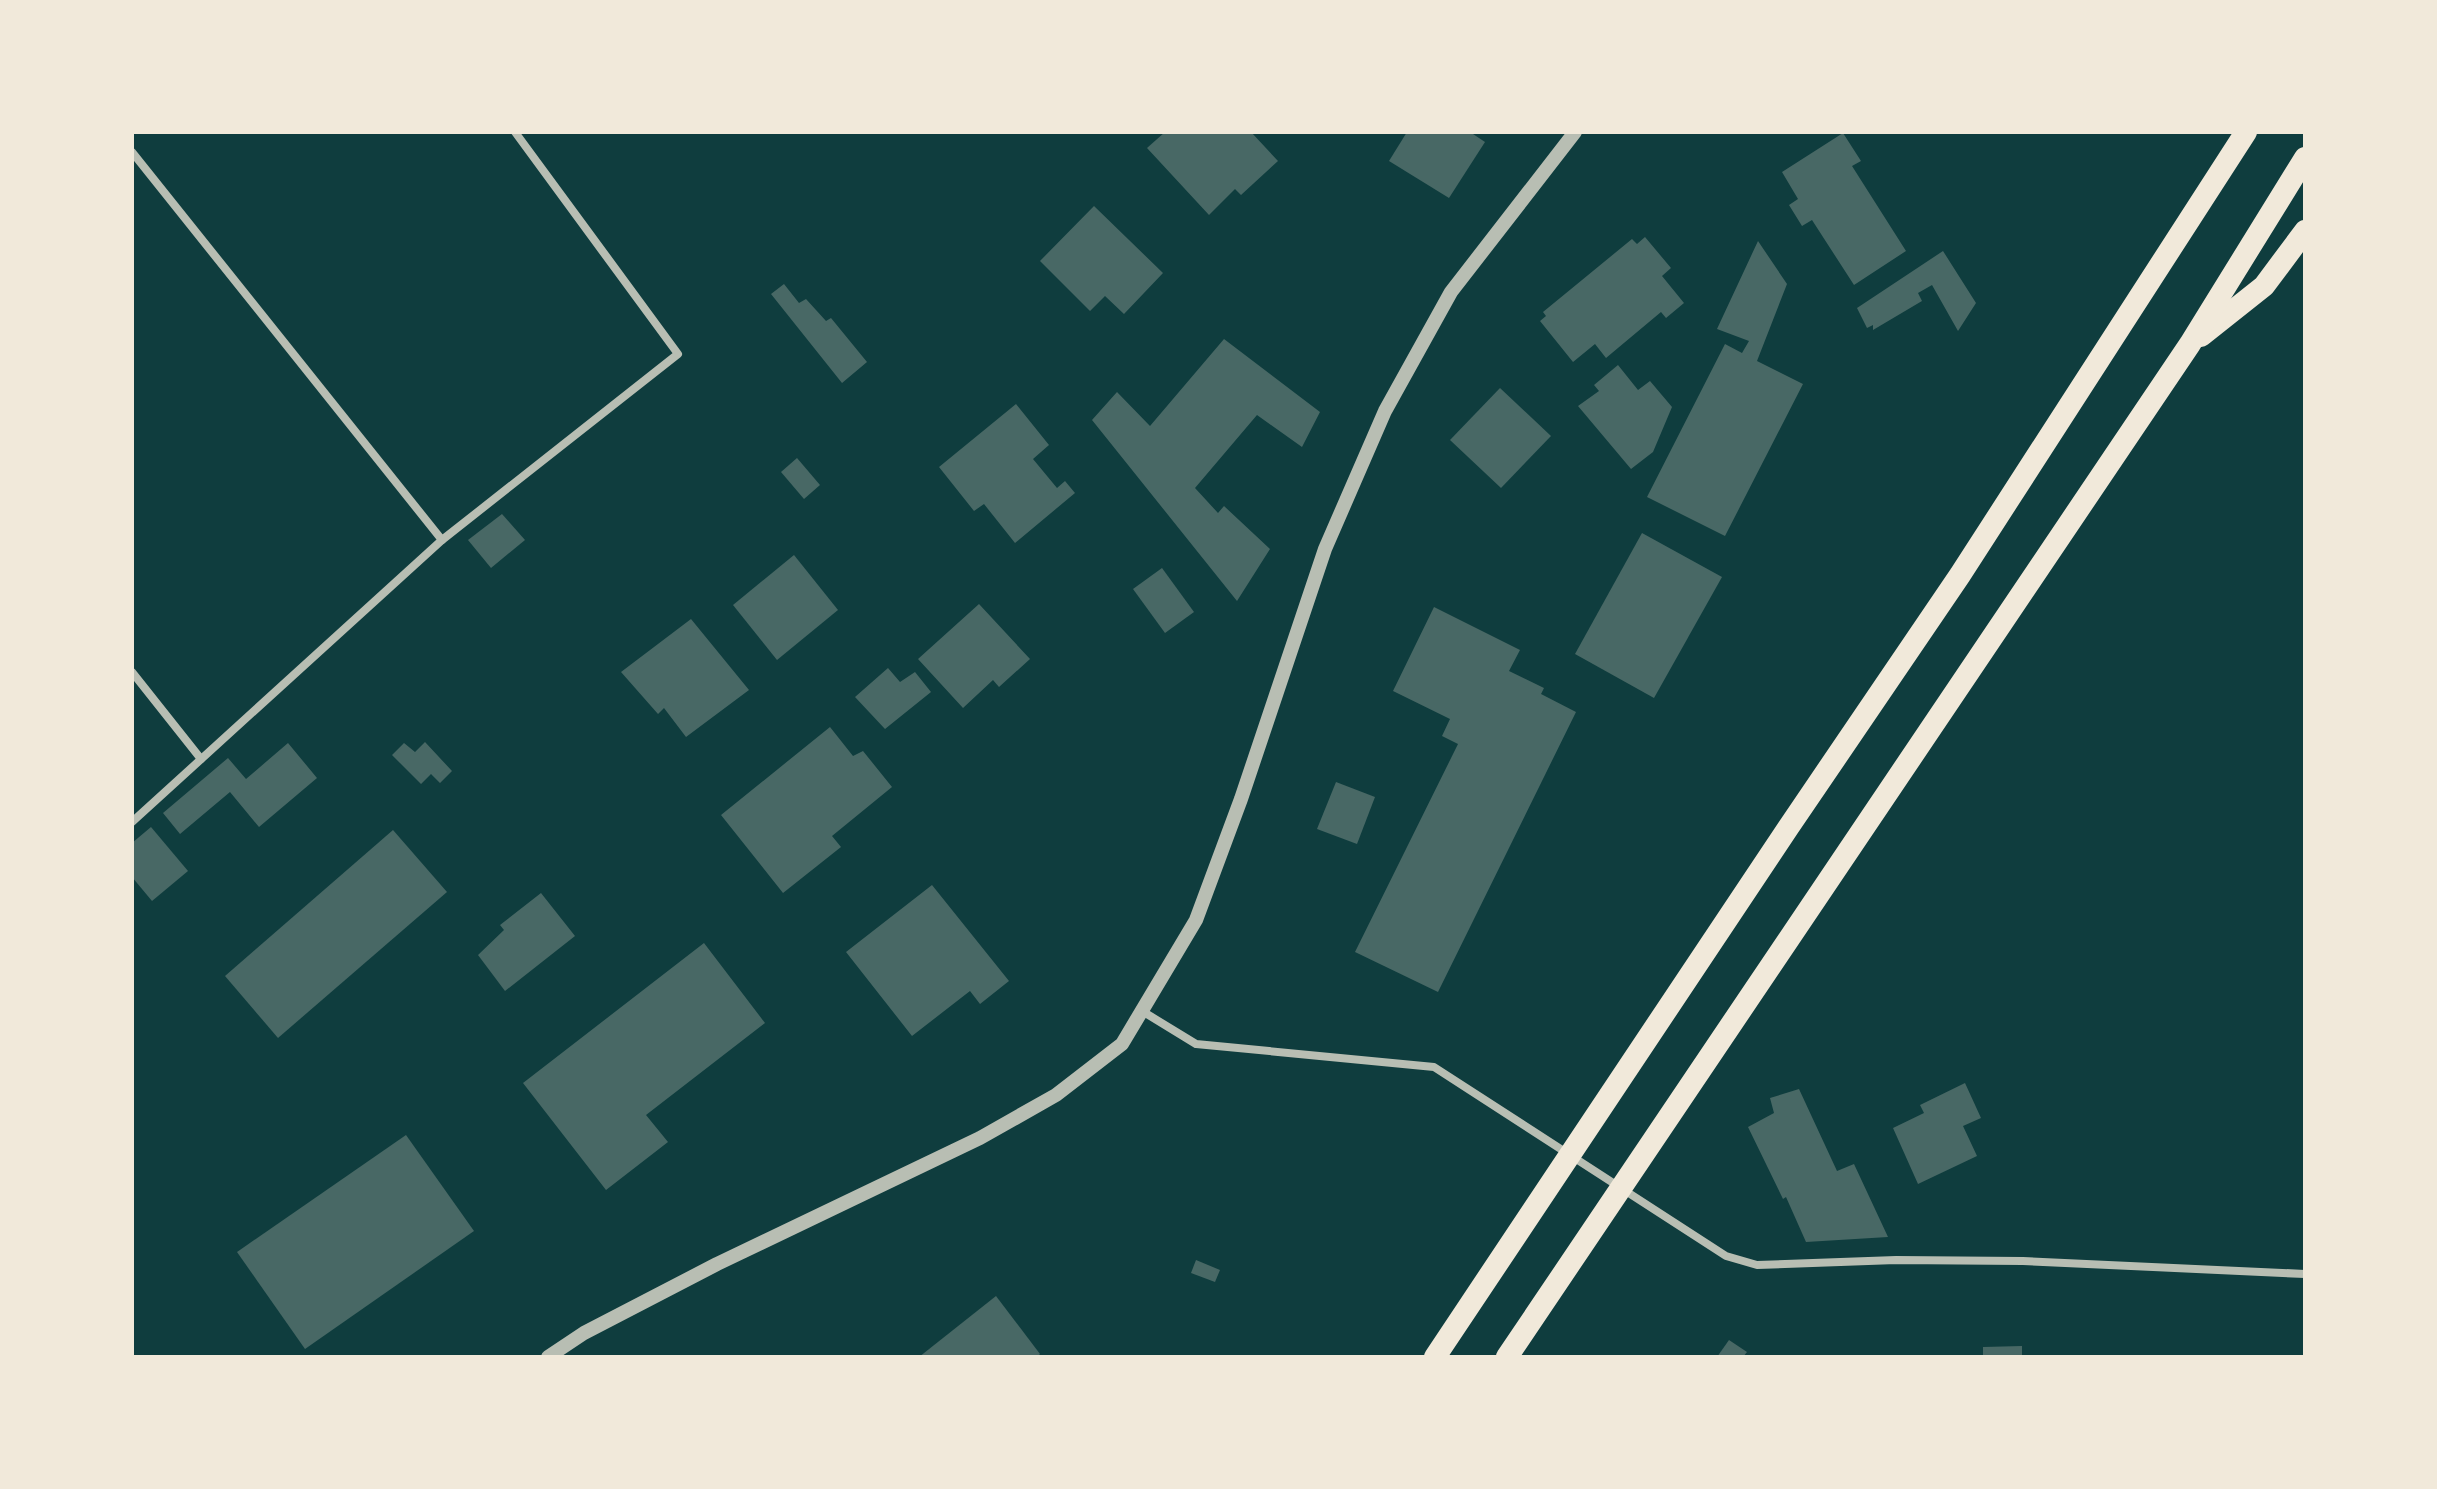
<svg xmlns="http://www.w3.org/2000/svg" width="2437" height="1489" font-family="Cabin,sans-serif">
<rect width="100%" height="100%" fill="#0f3d3e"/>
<g fill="#486865">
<polygon points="1165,132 1251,132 1278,161 1241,195 1235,189 1209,215 1147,148"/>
<polygon points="1407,132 1470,132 1485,142 1449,198 1389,161"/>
<polygon points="1843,133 1861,161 1852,166 1906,251 1854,285 1812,220 1802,226 1789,205 1798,199 1782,172"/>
<polygon points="1094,206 1163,273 1124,314 1105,296 1090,311 1040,261"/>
<polygon points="1645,237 1671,268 1662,276 1684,303 1666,318 1661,312 1606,358 1595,344 1573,362 1540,321 1546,316 1543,312 1632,239 1637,244"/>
<polygon points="1758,241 1787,284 1757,361 1803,384 1725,536 1647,497 1725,344 1742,353 1749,341 1717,329"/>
<polygon points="1943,251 1976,303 1958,331 1932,285 1918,293 1922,301 1873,330 1873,325 1867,328 1857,308"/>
<polygon points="784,284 799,303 806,299 826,321 831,318 867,362 842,383 771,294"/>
<polygon points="1224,339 1320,412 1302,447 1257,415 1195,488 1218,513 1224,506 1270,549 1237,601 1092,420 1117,392 1150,426"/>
<polygon points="1618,365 1638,390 1650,381 1672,407 1653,452 1631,469 1578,406 1599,391 1594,385"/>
<polygon points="1500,388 1551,436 1501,488 1450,440"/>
<polygon points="1016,404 1049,445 1033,459 1057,488 1065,481 1075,493 1015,543 984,504 974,511 939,467"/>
<polygon points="797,458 820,485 804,499 781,472"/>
<polygon points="502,514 525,540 491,568 468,540"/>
<polygon points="1642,533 1722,577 1654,698 1575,654"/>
<polygon points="794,555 838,610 777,660 733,605"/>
<polygon points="1162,568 1194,612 1165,633 1133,589"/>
<polygon points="979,604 1030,659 999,687 993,680 963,708 918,659"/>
<polygon points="1434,607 1520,650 1509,671 1544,688 1541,694 1576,712 1438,992 1355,952 1458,744 1442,736 1450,719 1393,691"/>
<polygon points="691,619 749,690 686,737 664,708 658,714 621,672"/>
<polygon points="888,668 900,682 915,672 931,692 885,729 855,697"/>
<polygon points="830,727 853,756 863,751 892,787 832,836 841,847 783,893 721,815"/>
<polygon points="425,742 452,771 440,783 431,774 421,784 392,755 404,743 415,752"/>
<polygon points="288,743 317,778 259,827 230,792 180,834 163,813 228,758 246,779"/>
<polygon points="1336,782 1375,797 1357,844 1317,829"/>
<polygon points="151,827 188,871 152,901 132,877 132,843"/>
<polygon points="393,830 447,892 278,1038 225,976"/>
<polygon points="932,885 1009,981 980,1004 970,991 912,1036 846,952"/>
<polygon points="541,893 575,936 505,991 478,955 504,930 500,925"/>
<polygon points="704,943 765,1023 646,1115 668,1142 606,1190 523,1083"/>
<polygon points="1965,1083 1981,1118 1963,1126 1977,1156 1918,1184 1893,1128 1924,1113 1920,1105"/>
<polygon points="1799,1089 1837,1171 1854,1164 1888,1237 1806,1242 1786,1197 1783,1199 1748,1127 1774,1113 1770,1098"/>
<polygon points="406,1135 474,1231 305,1349 237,1252"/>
<polygon points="1196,1260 1220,1270 1215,1282 1191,1273"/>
<polygon points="996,1296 1040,1354 1037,1357 919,1357"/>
<polygon points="1729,1340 1747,1352 1743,1357 1717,1357"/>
<polygon points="2022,1346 2022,1357 1983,1357 1983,1347"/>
</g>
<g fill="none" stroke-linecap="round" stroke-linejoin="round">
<g stroke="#b8beb3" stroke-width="8">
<polyline points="132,152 442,540"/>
<polyline points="132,672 201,759"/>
<polyline points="132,822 442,540 678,354 515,132"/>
<polyline points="1142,1011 1196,1044 1434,1067 1726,1256 1757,1265 1896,1260 2023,1261 2305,1274"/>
</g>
<polyline stroke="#b8beb3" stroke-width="14" points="548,1357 584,1333 717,1264 980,1138 1056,1095 1122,1044 1196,920 1241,799 1325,549 1385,411 1451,292 1575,132"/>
<g stroke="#f1e9da" stroke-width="22">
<polyline points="2201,336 2264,286 2305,231"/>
<polyline points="1435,1357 1788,828 1960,575 2246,132"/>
<polyline points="1507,1357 2190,344 2305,158"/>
</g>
</g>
<rect width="2437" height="1489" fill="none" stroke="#f1e9da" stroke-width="268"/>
</svg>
